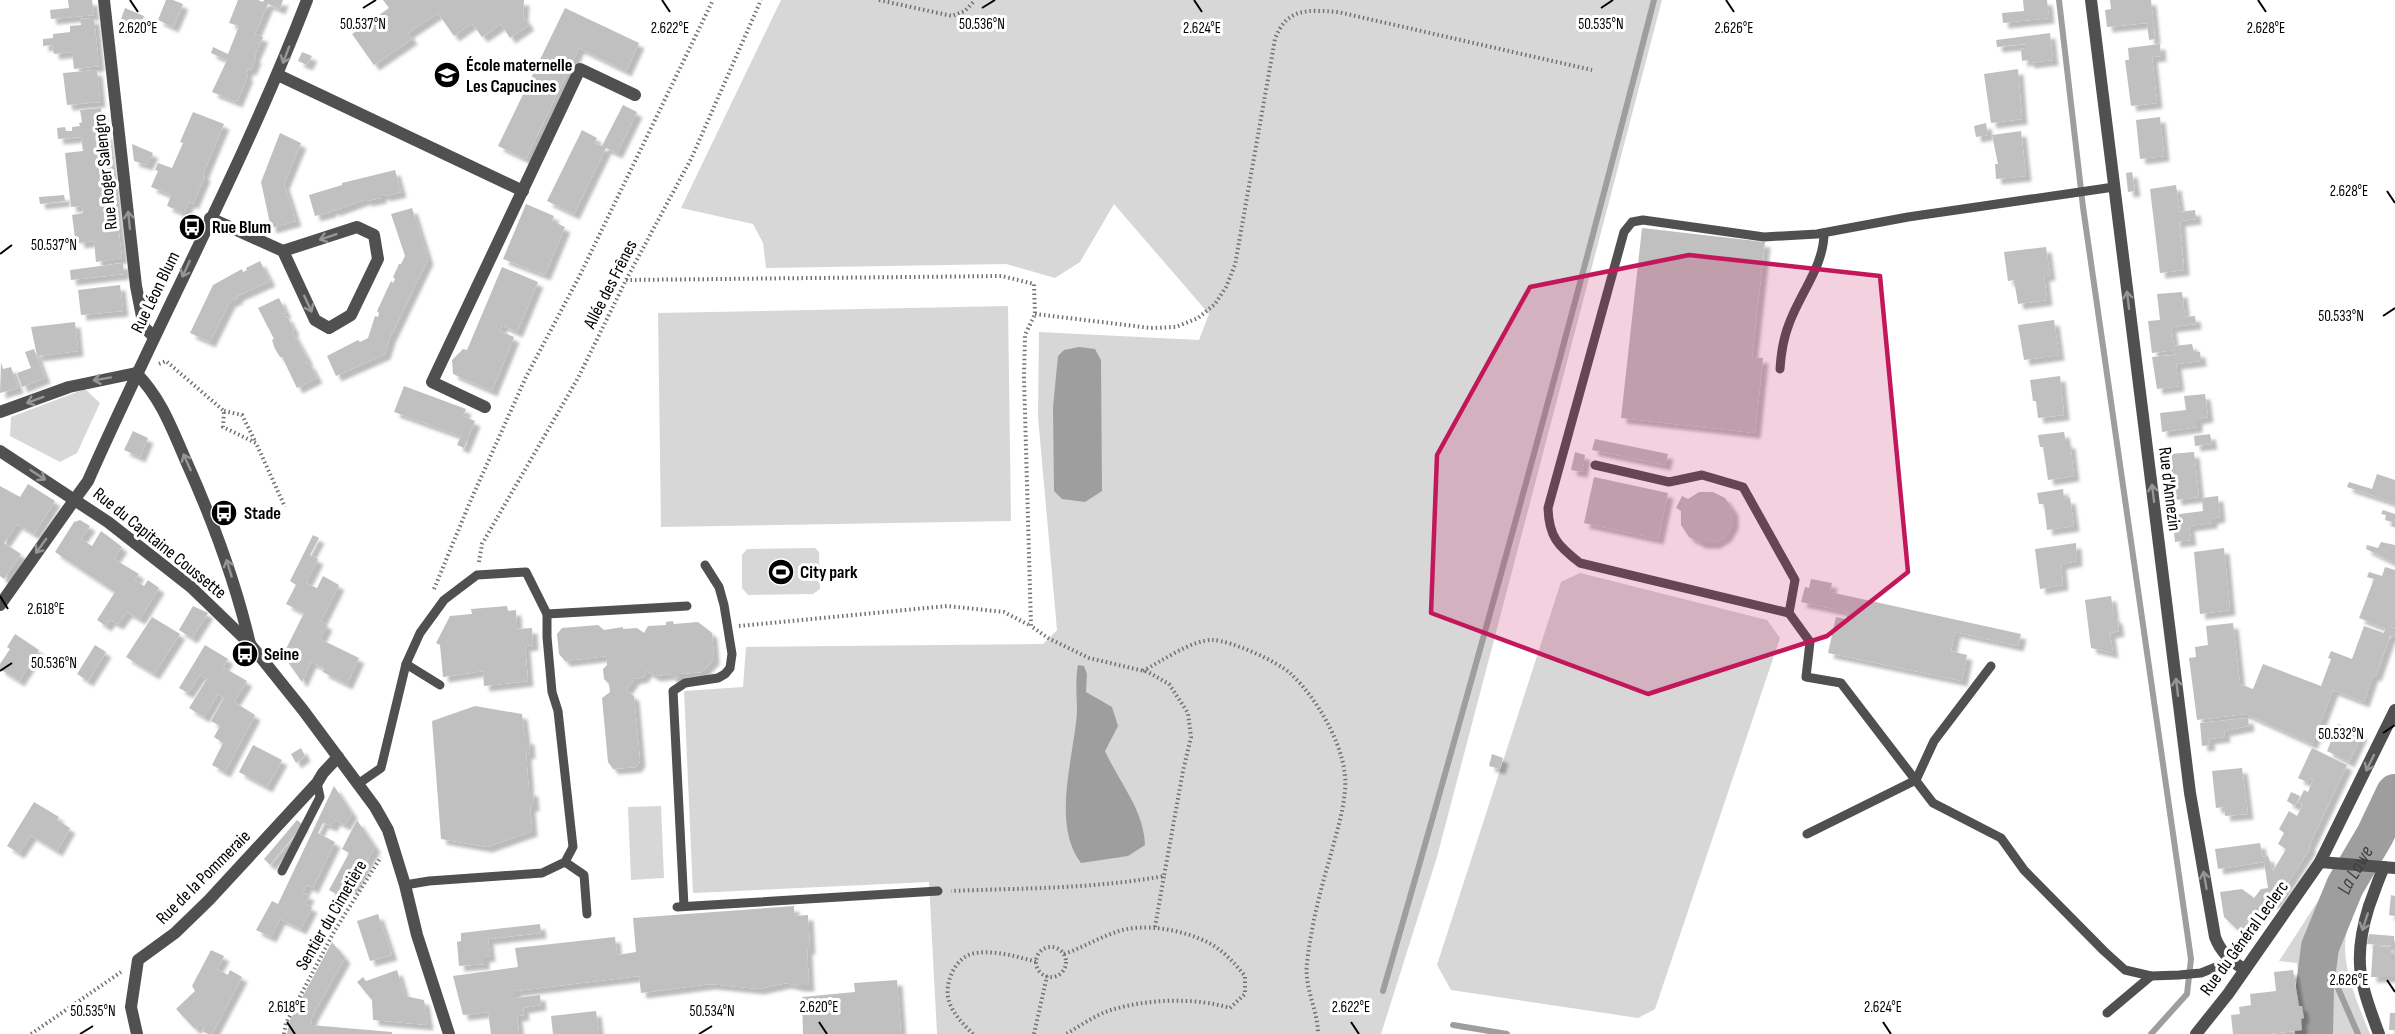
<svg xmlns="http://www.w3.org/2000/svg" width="2395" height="1034" font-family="'Sofia Sans Condensed',sans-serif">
<defs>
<filter id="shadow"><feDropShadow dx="5.5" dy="5.5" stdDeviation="1.5" flood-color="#0004"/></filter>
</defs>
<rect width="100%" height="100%" fill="#fff"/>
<g fill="#d7d7d7">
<polygon points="781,0 1662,0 1437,857 1381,1034 937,1034 929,882 693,893 684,691 743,687 746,647 1043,644 1057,630 1038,417 1039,332 1199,340 1209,314 1114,204 1080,262 1055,278 1006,264 766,268 763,243 753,224 681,208"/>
<polygon points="1008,306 1011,521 661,527 658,313"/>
<polygon points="85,389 100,403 77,453 60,462 10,436 11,417"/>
<polygon points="815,548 819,552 820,589 813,594 748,595 742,588 742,555 747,549"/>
<polygon points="1580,573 1767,620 1780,638 1655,1009 1638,1018 1451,990 1437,965 1561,582"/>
<polygon points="661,806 664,878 631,880 628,807"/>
<path d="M2327,887l34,9c-5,11 -11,23 -14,35 -8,31 11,74 23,103h-60l-2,-9 4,-1 -6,-21 -5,-1 -4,-39 -18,-2z"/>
</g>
<g fill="#9e9e9e">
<polygon points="1079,347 1095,349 1101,360 1102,491 1085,502 1062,499 1054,491 1053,407 1058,356 1064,350"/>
<path d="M1078,665l6,1 3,8 -1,18 26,15 6,19 -13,25c14,31 39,59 40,94l-17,11 -47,7c-30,-40 -7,-105 -4,-151 0,-16 -2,-32 1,-47z"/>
</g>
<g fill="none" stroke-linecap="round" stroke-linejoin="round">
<g stroke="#9e9e9e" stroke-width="6">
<polyline points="2059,0 2083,207 2191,959 2187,994 2151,1034"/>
<polyline points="2320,947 2358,1034"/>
<path d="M1383,991c95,-329 186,-659 271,-991"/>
<polyline points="1453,1025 1507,1034"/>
</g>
<path stroke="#9e9e9e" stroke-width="38" id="s1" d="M2314,1034l1,-48 5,-39 25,-61 30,-51 20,-42"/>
</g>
<g fill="#c0c0c0" filter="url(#shadow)">
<polygon points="68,0 92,0 94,15 51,19 50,10 69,8"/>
<polygon points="166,0 173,0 183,4 173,27 158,20"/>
<polygon points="238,0 258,0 263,2 264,0 283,0 280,9 268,4 255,34 263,37 254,57 256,58 251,70 248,69 246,75 248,76 237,102 212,92 227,60 211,53 213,47 228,54 239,26 229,23"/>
<polygon points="383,0 524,0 523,16 529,25 510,38 501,24 482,37 472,23 454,36 438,13 408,33 412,39 374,65 352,34 389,8"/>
<polygon points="2023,0 2047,0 2049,18 2003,23 2002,13 2024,11"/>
<polygon points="2110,0 2151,0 2155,39 2149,40 2147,23 2107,27 2105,10 2111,9"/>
<polygon points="125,8 144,16 140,27 121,19"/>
<polygon points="565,8 639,43 626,71 579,48 526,159 498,146"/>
<polygon points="94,18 99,66 74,69 72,52 54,54 52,45 43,46 43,39 53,38 53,34 70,32 70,26 81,25 80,19"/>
<polygon points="2050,33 2053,60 2029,63 2028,60 2022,61 2021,49 2026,48 2026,44 1997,47 1996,40"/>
<polygon points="2160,44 2161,56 2152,57 2157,103 2131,106 2125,60 2129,60 2128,48"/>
<polygon points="302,52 312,56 307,65 298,61"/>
<polygon points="2018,69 2022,119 1991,123 1984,74"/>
<polygon points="97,70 100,102 67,105 63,73"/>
<polygon points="623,105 637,112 617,153 606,148 574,214 547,201 582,130 597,138 594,143 602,146"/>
<polygon points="101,108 104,135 107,134 122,258 96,262 94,241 79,243 79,238 75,238 72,215 83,213 82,206 71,207 65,153 83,151 81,137 58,139 57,128 65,127 66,131 72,131 72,127 80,126 79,123 82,122 80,110"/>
<polygon points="193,112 224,124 203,174 205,176 193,204 189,202 184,213 167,206 171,195 151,187 158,171 155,170 158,163 172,168 183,143 180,142"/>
<polygon points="2160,117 2164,156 2140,159 2136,120"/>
<polygon points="1986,123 1988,135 1976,137 1974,126"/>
<polygon points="2021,131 2026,176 1996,179 1995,164 1998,164 1992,135"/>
<polygon points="280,133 301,143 284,184 296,221 271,228 261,182"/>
<polygon points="132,144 153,153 147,165 134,161"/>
<polygon points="395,170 401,192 385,196 384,194 381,195 381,198 366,201 366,199 334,211 333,208 330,212 315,216 309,195 342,185 342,183"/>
<polygon points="2132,172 2135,191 2128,192 2126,173"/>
<polygon points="2176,185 2180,212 2195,210 2196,219 2180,221 2184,270 2160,273 2150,189"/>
<polygon points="64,195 65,201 40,204 39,197"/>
<polygon points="526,204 554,216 552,221 565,227 545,275 503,259"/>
<polygon points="412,208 428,259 390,338 385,354 336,376 327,356 358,340 360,342 368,338 375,316 378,317 379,313 377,311 391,281 393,283 395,279 393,277 399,264 401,264 405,256 391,214"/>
<polygon points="1642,228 1765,242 1752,357 1763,358 1755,433 1621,418"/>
<polygon points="2046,247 2050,275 2044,276 2047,300 2018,304 2014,280 2008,281 2004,252"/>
<polygon points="260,261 270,281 237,296 238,298 230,302 210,342 190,333 213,285 242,269 243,272 247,270 246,268"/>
<polygon points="123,263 124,274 71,280 70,270"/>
<polygon points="502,267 538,282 517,332 502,325 500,331 514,337 492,391 453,374 452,360 463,349 467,350"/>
<polygon points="120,285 123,311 81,315 78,290"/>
<polygon points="2182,292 2185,317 2195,316 2196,324 2171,327 2174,346 2192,344 2194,352 2200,352 2201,361 2176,364 2179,386 2157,389 2152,357 2175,355 2174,350 2152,353 2148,321 2160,320 2157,294"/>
<polygon points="279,298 286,313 283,314 285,317 287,316 294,330 292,331 308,360 306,362 310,364 317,378 297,388 282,357 280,357 275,349 272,340 274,339 258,308"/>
<polygon points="2054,320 2059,355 2024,360 2018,325"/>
<polygon points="75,322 78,351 37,356 31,327"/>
<polygon points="34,349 45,378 22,387 17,373 31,368 25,352"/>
<polygon points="1,362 3,369 11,367 18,388 0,393"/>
<polygon points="2060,376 2064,415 2038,418 2036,401 2033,401 2030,380"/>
<polygon points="404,386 466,409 463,416 475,421 464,448 457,445 461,436 394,412"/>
<polygon points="2205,394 2208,417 2197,419 2197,427 2162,432 2160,413 2186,410 2184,396"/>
<polygon points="133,431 148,438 140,457 124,450"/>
<polygon points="2064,432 2066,443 2070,443 2074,476 2048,480 2043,447 2040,447 2038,435"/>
<polygon points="2210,434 2212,444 2195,446 2194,436"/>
<polygon points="1595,439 1668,454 1665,465 1592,450"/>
<polygon points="1575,452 1585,455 1582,472 1571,470"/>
<polygon points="2194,452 2199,497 2176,500 2175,490 2169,491 2166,464 2171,464 2170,454"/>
<polygon points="2377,474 2395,480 2395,503 2347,487 2349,482 2372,489"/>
<polygon points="1594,477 1668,493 1658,539 1584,523"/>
<polygon points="28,484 55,501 34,534 17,524 4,543 21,554 4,579 0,576 0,486 20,497"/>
<polygon points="2063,489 2064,499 2070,498 2074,526 2047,530 2044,504 2039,504 2037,493"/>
<polygon points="1699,492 1713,492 1725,498 1733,510 1733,524 1726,536 1715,543 1701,543 1689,537 1681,525 1681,511 1676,508 1682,496 1688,499"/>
<polygon points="2218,496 2220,517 2212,519 2212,523 2189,526 2191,540 2175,542 2172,515 2203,511 2202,498"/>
<polygon points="2383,510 2395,514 2395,527 2391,526 2393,522 2385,520 2386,515 2381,514"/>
<polygon points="80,520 90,526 81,539 92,546 101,531 122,547 114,559 139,574 135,580 144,586 148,580 159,588 140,619 127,612 118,624 110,620 106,626 97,620 115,592 55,552 74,522"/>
<polygon points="313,535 319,538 310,555 318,559 306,583 317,588 323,576 339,585 321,621 327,625 320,639 359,658 347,684 323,672 324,668 311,662 302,682 283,655 304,613 286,604 296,585 290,581"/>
<polygon points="2381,542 2395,545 2395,563 2366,549 2367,545 2378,548"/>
<polygon points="2076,543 2077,561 2061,564 2063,585 2040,589 2035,549"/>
<polygon points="2224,548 2230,610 2200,614 2194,552"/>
<polygon points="2385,567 2395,570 2395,618 2391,627 2395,628 2395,637 2390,636 2376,676 2373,675 2364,702 2333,690 2312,744 2244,713 2244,714 2197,720 2189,658 2196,657 2195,647 2208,645 2206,626 2233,623 2240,684 2253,689 2263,664 2321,686 2331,659 2328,658 2331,651 2352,659 2364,626 2384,633 2385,628 2359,618 2374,579 2367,577 2369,572 2382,576"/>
<polygon points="1811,579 1832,583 1830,592 2021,634 2018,646 1955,632 1951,651 1967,655 1962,681 1828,653 1836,617 1846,619 1848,612 1801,602 1805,587 1809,588"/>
<polygon points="2111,596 2114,618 2117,618 2119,631 2110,633 2113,653 2091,648 2085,600"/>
<polygon points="193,606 208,613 192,638 179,630"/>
<polygon points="507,606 508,611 516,610 517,629 532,628 533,645 525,646 528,681 484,686 483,671 443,677 440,645 436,643 450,616 472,614 471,609"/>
<polygon points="152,617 180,634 154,674 126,657"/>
<polygon points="673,621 674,624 698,622 712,633 714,659 702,672 679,674 679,677 671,678 671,674 655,676 647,671 643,677 634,679 626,690 634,696 640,761 636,767 613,769 608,762 602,698 610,692 609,684 604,679 603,669 607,665 606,656 565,661 559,654 557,634 562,628 598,625 604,630 623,627 623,629 637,628 644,633 648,626 666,625 666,622"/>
<polygon points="15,634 39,650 19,681 0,669 0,664 10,649 7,647"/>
<polygon points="95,645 106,652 88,681 77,674"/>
<polygon points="205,645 228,659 223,667 247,681 234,702 255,715 225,772 212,765 223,743 214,737 220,726 211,721 224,698 218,694 204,717 189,708 207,679 200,675 188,693 179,688"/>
<polygon points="475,706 522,714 525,739 529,739 530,753 526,754 529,791 533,791 534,806 530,806 532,831 487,847 441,839 432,721"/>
<polygon points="2248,718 2249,726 2224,731 2225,737 2209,739 2210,745 2202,746 2200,723"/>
<polygon points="2338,724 2362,734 2349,762 2327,751"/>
<polygon points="253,745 282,760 267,787 239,772"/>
<polygon points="301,748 305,756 296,763 291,754"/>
<polygon points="2312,748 2347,765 2309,846 2311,847 2275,903 2271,901 2254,924 2246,921 2239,931 2224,917 2220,892 2242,889 2254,898 2261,889 2268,888 2264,862 2218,869 2215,849 2260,843 2263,857 2268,856 2273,871 2286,849 2278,844 2284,833 2279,829 2289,811 2297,816 2303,804 2298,802 2304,790 2308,792 2313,780 2309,778 2307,782 2298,778"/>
<polygon points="1492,754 1503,758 1500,769 1489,766"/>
<polygon points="2242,768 2248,814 2225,816 2224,807 2216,808 2212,771"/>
<polygon points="334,786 352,813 345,825 335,820 332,826 323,823 318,833 335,842 313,888 307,885 303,893 309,895 305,904 312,907 301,929 280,919 271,937 256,930 272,901 278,904"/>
<polygon points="2291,792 2300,796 2295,806 2287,801"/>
<polygon points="34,802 59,817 57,820 70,828 57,851 31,835 19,853 7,846"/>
<polygon points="297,820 303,825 270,865 264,859"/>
<polygon points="357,820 375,847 351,889 348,887 340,896 329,890 349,853 342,849"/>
<polygon points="2391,895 2395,896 2395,916 2389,915"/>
<polygon points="794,906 794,916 808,915 810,949 807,949 809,986 799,986 786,983 759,989 710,984 641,993 639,976 515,991 515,998 540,995 541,1005 523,1008 524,1015 517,1016 519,1034 491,1034 488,1012 463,1015 453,976 518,967 515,948 615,937 617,955 636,952 633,918"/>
<polygon points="378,914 392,955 370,961 357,921"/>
<polygon points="540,924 541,933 488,939 490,956 484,957 484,964 459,966 457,942 461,941 461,933"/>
<polygon points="2369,934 2394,936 2394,946 2367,944"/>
<polygon points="332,942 345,958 312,1017 311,1025 392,1032 392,1034 287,1034 290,1020"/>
<polygon points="2373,946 2391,947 2391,959 2395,959 2395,977 2371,977"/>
<polygon points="211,950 224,956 217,969 228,975 230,970 242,977 212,1034 208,1034 202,1031 204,1028 200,1024 195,1029 176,1009 195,991 192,986"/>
<polygon points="397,970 405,996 424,1000 428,1025 373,1020 372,1000 357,982 363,977 366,981"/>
<polygon points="2293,970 2299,1006 2302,1006 2304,1018 2301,1019 2302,1030 2269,1034 2233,1034 2231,1015 2240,1014 2239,1007 2251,1005 2250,994 2276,991 2274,972"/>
<polygon points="897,980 901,1034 803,1034 802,997 855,992 854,983"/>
<polygon points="596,1011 599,1034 553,1034 551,1016"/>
<polygon points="2390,1013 2395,1013 2395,1030 2389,1030"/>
</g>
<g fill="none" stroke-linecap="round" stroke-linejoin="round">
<g stroke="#727272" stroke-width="4" stroke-dasharray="1.5 3" stroke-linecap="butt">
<polyline points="879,0 952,16 965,11 975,0"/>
<path d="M626,280l376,-4 32,8 1,30 -10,21 -1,42 7,249 17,12 41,20 59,14 21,12 19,29 3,24 -8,34 -19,105c-70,13 -142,12 -213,15"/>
<path d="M1035,314l116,14 25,-1 22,-9 17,-14 11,-17 9,-22 40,-226c12,-32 33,-29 63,-27l254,58"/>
<polyline points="159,364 166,361 224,411 223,427 256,443 285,507"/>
<polyline points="224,411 242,415 256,443"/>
<polyline points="479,562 482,544 578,378 626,280 692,157 761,0"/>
<polyline points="434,589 470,502 526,377 580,275 713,0"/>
<polyline points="739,626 947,606 1004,612 1031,626"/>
<path d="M1143,671c17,-9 50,-32 70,-31 19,1 64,21 78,34 27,25 58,78 54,116 -2,24 -10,48 -16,71 -10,34 -18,67 -22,102 -3,25 11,47 11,71"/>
<polyline points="1155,927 1164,876"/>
<circle cx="1051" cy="962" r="15"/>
<path d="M1064,954c18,-6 34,-16 52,-22 28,-10 69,-2 95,12 14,8 24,20 34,32v18l-15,14c-36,-11 -83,-9 -119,2 -16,5 -31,16 -45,24"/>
<polyline points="31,1034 121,972"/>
<polyline points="284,1034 286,1023 335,930 381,857"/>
<path d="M973,1034c-9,-9 -18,-18 -23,-30 -8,-18 5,-49 26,-51 20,-3 42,4 61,9"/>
<polyline points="1034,1034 1047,976"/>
</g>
<g stroke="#505050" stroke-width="9">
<path d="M1780,369c1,-16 3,-30 9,-45 11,-31 35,-58 35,-91"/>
<polyline points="1595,465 1669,482 1702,475 1743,487 1795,580 1789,613 1810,642 1806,677 1841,683 1933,803 2001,838 2024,870 2104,951 2125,970 2151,976 2179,975 2201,973 2231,961"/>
<path d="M1789,613l-209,-50c-22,-17 -31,-26 -32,-55l76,-276 8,-10 11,-2 121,17 53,-3 91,-17 206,-30"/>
<polyline points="547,614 687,606"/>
<polyline points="406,664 440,685"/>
<polyline points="358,784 381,768 406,664 420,633 444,600 477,575 526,572 547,614 547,637 552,692 558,711 573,847 565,862 542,873 429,881 405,885"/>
<polyline points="1807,834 1916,780 1934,741 1991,666"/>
<polyline points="565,862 584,875 587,914"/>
<polyline points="282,871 320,797 317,783"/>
<polyline points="684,906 673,691 685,683 718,678 725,674 730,668 732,654 724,605 719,587 705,565"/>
<polyline points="677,907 938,891"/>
<polyline points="2107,1013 2151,976"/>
</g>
<g stroke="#505050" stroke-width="12">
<polyline points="104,0 136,286 144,327 153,336"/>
<path d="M2091,0l99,793 25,144c6,16 16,24 29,32"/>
<polyline points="278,75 523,191"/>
<polyline points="210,218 283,251 315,320 329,328 351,315 378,259 374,235 357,227 283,251"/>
<polyline points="485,407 432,382 580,69 635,95"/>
<polyline points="0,605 75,499"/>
<polyline points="137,1034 131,1007 138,960 175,933 209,900 317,783 323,773 338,757"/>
<path d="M2379,1034c-19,-51 -27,-74 -10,-128 5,-13 9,-26 15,-39"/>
</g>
<g stroke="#505050" stroke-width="12">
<path d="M136,373c25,25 36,56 50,88 27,60 49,119 64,183"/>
<polyline points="0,412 69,387 136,373"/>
<polyline points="0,451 108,522 191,587 250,644 303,710 375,807 388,830 405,885 417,935 449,1034"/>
<path d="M75,499l13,-18c71,-161 156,-317 219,-481"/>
<polyline points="2320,862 2395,868"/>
<polyline points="2196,1034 2228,994 2320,862 2395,710"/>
</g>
</g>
<defs><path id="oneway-shaft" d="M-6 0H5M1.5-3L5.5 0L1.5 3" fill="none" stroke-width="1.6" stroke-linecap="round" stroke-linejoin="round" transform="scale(1.5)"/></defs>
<g stroke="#969696">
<use href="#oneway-shaft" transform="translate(286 55) rotate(111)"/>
<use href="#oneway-shaft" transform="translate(129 220) rotate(-96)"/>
<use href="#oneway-shaft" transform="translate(328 237) rotate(162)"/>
<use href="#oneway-shaft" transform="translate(186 269) rotate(115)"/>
<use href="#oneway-shaft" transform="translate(2128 300) rotate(-97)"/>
<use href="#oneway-shaft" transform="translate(308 304) rotate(65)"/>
<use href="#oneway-shaft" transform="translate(102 379) rotate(170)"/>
<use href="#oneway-shaft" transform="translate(35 400) rotate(160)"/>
<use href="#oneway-shaft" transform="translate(187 462) rotate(-114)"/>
<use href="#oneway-shaft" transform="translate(38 475) rotate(33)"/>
<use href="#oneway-shaft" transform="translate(2153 493) rotate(-97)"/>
<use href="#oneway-shaft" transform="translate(41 546) rotate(126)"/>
<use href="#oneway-shaft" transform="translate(229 568) rotate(-107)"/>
<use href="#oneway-shaft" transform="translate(2177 687) rotate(-97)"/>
<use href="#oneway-shaft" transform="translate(2370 763) rotate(116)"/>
<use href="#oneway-shaft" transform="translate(2205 880) rotate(-100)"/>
<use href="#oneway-shaft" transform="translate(2365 922) rotate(108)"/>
</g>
<path fill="#c2185b" fill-opacity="0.2" stroke="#c2185b" stroke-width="4.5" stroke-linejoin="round" d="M1689,255l191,21 28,296 -81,64 -179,58 -217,-81 6,-158 93,-168z"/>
<path fill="none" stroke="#000" stroke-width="2" d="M130,0l8,12M662,0l8,12M1194,0l8,12M1726,0l8,12M2258,0l8,12M363,8l13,-8M982,8l13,-8M1601,8l12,-8M2387,191l8,12M0,254l12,-9M2383,316l12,-8M0,596l8,13M0,671l12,-8M2383,733l12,-8M2387,980l8,12M287,1022l8,12M819,1022l8,12M1351,1022l8,12M1883,1022l8,12M80,1034l13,-8M699,1034l13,-8"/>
<defs>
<symbol id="school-disc" viewBox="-11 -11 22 22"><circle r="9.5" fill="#000" stroke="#fff"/><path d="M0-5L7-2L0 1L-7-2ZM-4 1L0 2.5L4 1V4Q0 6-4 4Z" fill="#fff"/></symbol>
<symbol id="bus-disc" viewBox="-11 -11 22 22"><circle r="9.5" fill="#000" stroke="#fff"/><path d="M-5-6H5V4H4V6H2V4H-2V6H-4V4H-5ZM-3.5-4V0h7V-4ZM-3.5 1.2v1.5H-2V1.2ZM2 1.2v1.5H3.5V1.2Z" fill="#fff"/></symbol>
<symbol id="stadium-disc" viewBox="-11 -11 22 22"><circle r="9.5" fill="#000" stroke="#fff"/><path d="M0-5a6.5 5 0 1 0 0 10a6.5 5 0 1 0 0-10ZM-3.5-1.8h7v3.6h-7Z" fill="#fff"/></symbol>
</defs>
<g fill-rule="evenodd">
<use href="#school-disc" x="432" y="60" width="30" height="30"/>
<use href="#bus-disc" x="177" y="212" width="30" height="30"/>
<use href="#bus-disc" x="209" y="498" width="30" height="30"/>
<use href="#stadium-disc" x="766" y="557" width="30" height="30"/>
<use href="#bus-disc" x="230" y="639" width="30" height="30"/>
</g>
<g text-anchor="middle" stroke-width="6" stroke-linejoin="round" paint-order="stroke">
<g font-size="18" font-weight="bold" fill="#000" stroke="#fff" text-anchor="start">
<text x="466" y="71">École maternelle<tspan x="466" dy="21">Les Capucines</tspan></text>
<text x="212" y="233">Rue Blum</text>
<text x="244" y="519">Stade</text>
<text x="800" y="578">City park</text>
<text x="264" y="660">Seine</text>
</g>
<g font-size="18" fill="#000" stroke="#fff">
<text transform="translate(105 172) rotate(-96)" y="6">Rue Roger Salengro</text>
<text transform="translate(610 284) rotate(-63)" y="6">Allée des Frênes</text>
<text transform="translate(155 292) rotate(-64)" y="6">Rue Léon Blum</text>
<text transform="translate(2170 489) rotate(83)" y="6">Rue d'Annezin</text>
<text transform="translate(160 543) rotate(39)" y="6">Rue du Capitaine Coussette</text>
<text transform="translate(203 877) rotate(-45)" y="6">Rue de la Pommeraie</text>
<text transform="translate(331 915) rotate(-60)" y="6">Sentier du Cimetière</text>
<text transform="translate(2244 938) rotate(-54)" y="6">Rue du Général Leclerc</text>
</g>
<g font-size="20" font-style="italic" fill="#3f3f3f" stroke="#fff">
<text dy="7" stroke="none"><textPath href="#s1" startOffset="172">La Lawe</textPath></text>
</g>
</g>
<g font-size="15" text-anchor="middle" fill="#000" stroke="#fff" stroke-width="6" stroke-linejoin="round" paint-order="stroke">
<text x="363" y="29">50.537°N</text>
<text x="982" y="29">50.536°N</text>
<text x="1601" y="29">50.535°N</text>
<text x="2266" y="33">2.628°E</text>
<text x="138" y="33">2.620°E</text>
<text x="670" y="33">2.622°E</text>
<text x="1202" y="33">2.624°E</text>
<text x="1734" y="33">2.626°E</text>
<text x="2349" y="196">2.628°E</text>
<text x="54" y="250">50.537°N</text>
<text x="2341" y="321">50.533°N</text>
<text x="46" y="614">2.618°E</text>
<text x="54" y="668">50.536°N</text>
<text x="2341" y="739">50.532°N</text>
<text x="2349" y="985">2.626°E</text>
<text x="287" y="1012">2.618°E</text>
<text x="819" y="1012">2.620°E</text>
<text x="1351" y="1012">2.622°E</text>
<text x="1883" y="1012">2.624°E</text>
<text x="93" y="1016">50.535°N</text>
<text x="712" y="1016">50.534°N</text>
</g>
</svg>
